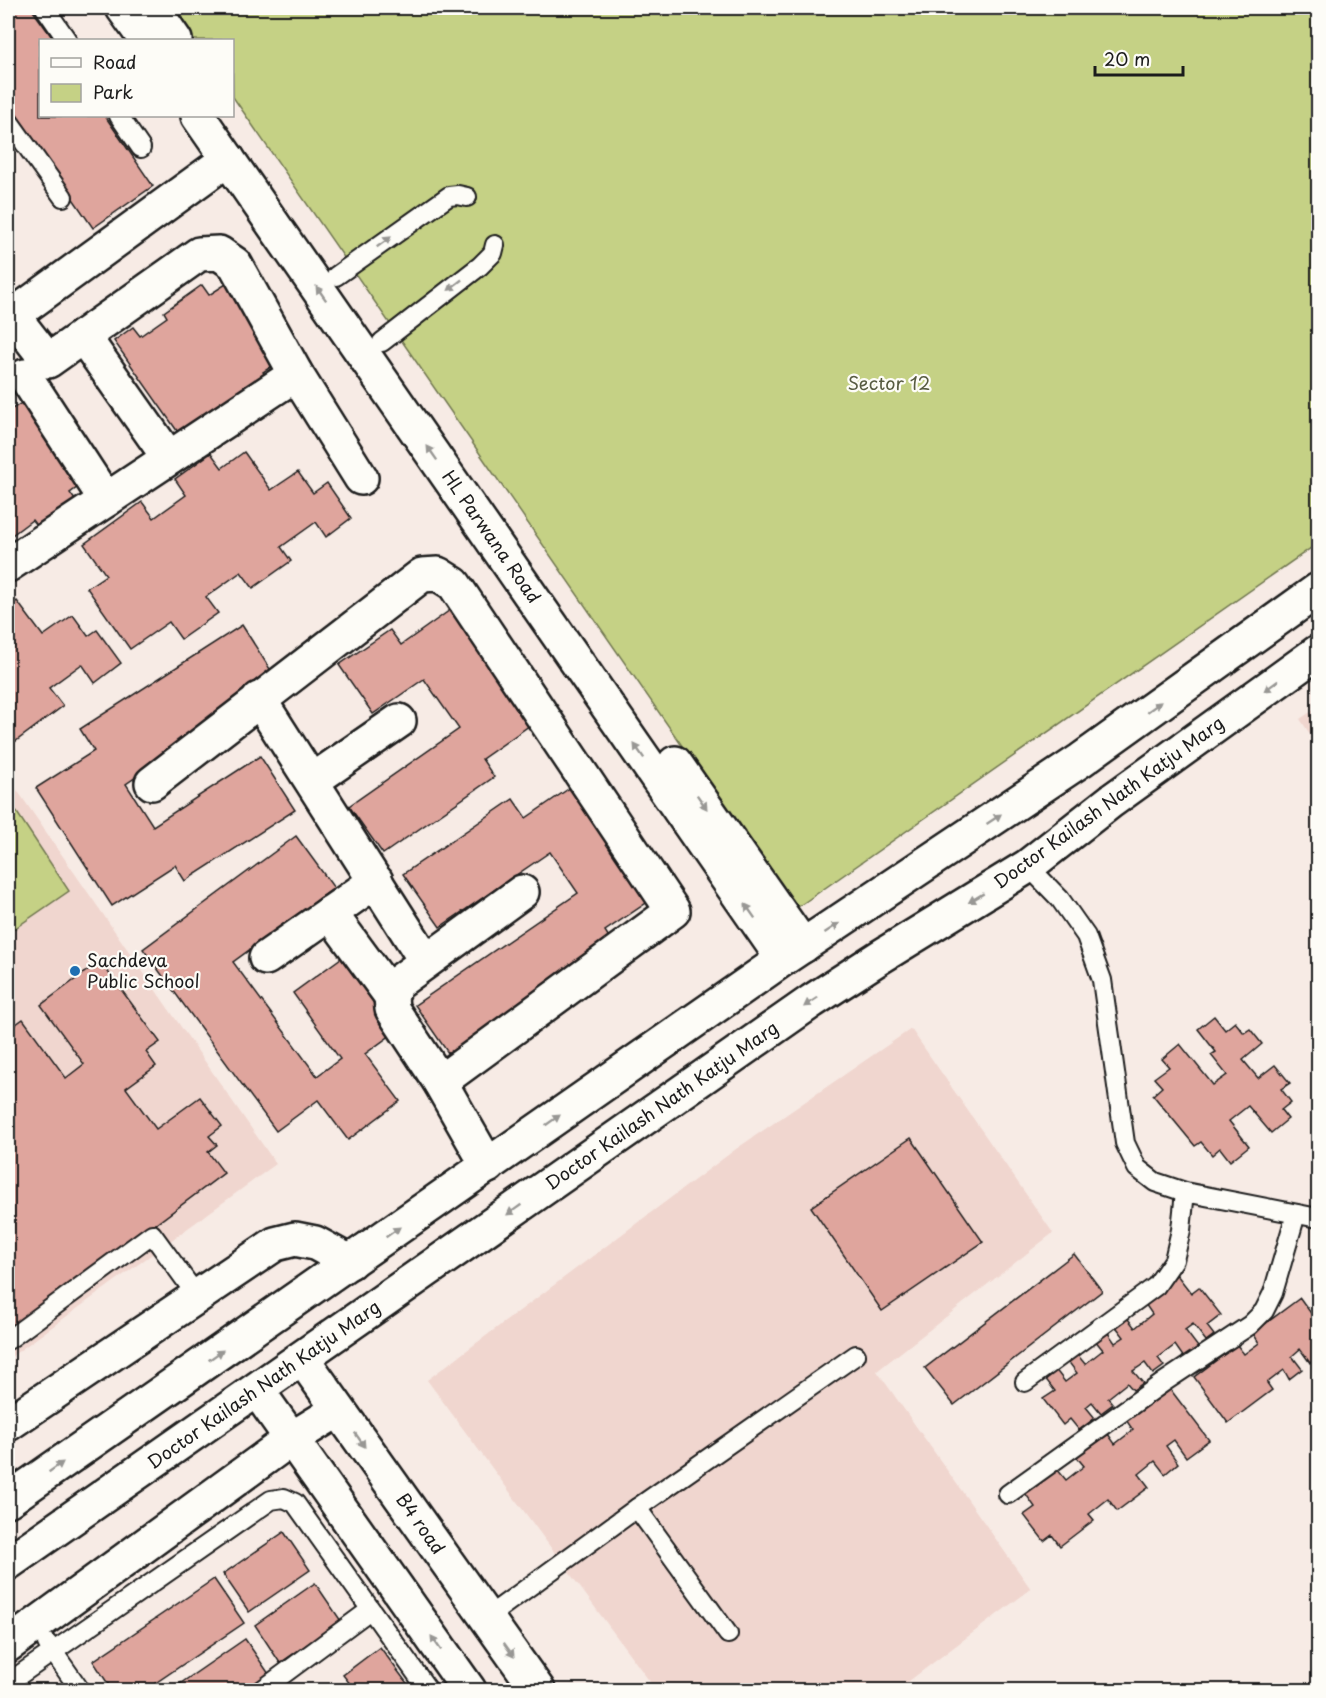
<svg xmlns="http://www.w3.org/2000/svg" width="1326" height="1698" font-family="'Playpen Sans',sans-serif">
<rect width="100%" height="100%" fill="#f7ebe5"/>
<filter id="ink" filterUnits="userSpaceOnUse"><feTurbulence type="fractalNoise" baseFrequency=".0167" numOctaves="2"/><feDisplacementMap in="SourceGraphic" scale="12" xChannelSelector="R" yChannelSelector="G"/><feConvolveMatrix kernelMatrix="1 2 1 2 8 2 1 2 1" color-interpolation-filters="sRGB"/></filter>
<g filter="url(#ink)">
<g fill="#f0d6cf">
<polygon points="1318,707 1318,746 1300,719"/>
<polygon points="8,777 276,1164 8,1359"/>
<polygon points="911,1029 1053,1233 877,1371 1031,1589 897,1690 656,1690 427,1380 736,1149"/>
</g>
<g fill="#c5d185" stroke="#707650" stroke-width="1.5">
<polygon points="171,8 1318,8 1318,543 795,909 233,97 232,40 194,40"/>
<polygon points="8,799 69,891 8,933"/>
</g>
<g fill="#dfa59d" stroke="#1c1c1c" stroke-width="1.5">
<polygon points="8,8 31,8 54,40 40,40 40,116 105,116 153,186 93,228 8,104"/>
<polygon points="226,284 280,361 263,372 272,385 232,413 223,401 211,409 214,414 187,445 114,341 133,327 140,336 167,317 164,312 202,285 209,295"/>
<polygon points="28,399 85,482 70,493 80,507 42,533 32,520 8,538 8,403 12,409"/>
<polygon points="244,452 271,490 298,472 313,493 327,483 351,518 326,537 316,522 281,547 291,561 253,588 241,572 206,597 218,613 181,639 169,622 130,649 87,588 106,575 84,544 142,502 154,518 186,495 175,479 211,453 222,468"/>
<polygon points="17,601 43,636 73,615 88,636 97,630 121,663 95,683 82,664 49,688 63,706 8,747 8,608"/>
<polygon points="453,608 533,723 482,759 494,777 383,854 349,806 459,729 424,679 373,714 339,665 390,630 401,645"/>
<polygon points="242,625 277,680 126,784 153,826 260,756 295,810 185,881 175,865 112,906 36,788 94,751 80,729"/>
<polygon points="577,783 655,897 605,931 617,950 455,1063 415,1005 578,893 550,852 440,927 403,874 513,799 526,818"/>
<polygon points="296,836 334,888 233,962 317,1076 340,1059 293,993 341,958 395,1032 365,1054 400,1101 348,1140 318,1100 276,1131 143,949"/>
<polygon points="100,961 160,1042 146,1052 156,1066 126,1088 156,1129 200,1097 222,1126 209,1136 217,1145 208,1152 224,1173 8,1335 8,1148 12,1144 8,1139 8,1030 23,1019 66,1078 84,1064 41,1005"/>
<polygon points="1214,1016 1225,1030 1235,1022 1244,1033 1250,1029 1262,1044 1243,1060 1258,1078 1275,1065 1290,1083 1281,1089 1291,1102 1281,1110 1288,1119 1271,1133 1248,1106 1229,1121 1249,1146 1230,1161 1220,1148 1212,1155 1201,1142 1195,1146 1153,1095 1162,1087 1154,1078 1169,1067 1162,1059 1180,1044 1213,1085 1227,1075 1211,1055 1216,1052 1198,1029"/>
<polygon points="911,1138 983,1242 882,1311 811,1207"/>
<polygon points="1074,1254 1102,1291 954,1405 925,1368"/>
<polygon points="1177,1275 1191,1293 1199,1287 1221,1315 1207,1326 1214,1335 1206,1341 1193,1324 1185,1330 1198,1347 1184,1358 1175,1345 1158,1358 1164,1366 1153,1374 1145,1363 1133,1371 1143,1383 1133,1390 1127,1383 1108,1398 1113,1404 1101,1413 1092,1402 1086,1407 1095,1418 1079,1430 1070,1419 1063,1425 1043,1399 1055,1391 1044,1377 1055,1369 1065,1382 1077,1373 1067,1360 1076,1353 1085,1364 1103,1350 1094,1339 1106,1330 1115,1343 1124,1337 1114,1324 1125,1315 1135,1328 1152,1314 1143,1301"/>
<polygon points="1300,1298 1318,1323 1318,1357 1310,1363 1300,1349 1292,1356 1302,1369 1289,1379 1284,1370 1267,1383 1272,1390 1228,1423 1194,1377 1237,1345 1244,1354 1259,1343 1253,1333"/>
<polygon points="1167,1385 1209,1440 1186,1457 1174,1440 1166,1446 1178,1463 1165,1474 1155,1461 1139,1474 1149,1487 1117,1511 1108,1499 1089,1514 1094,1520 1060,1546 1052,1535 1044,1541 1024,1515 1035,1507 1025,1493 1057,1469 1066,1480 1084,1466 1075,1455 1106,1431 1115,1444 1133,1430 1124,1417"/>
<polygon points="284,1532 310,1570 249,1612 223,1574"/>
<polygon points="214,1579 244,1623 145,1690 112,1690 93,1661"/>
<polygon points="315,1583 341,1621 280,1663 255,1625"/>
<polygon points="245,1639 269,1674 246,1690 171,1690"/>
<polygon points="380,1647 412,1690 355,1690 343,1675"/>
</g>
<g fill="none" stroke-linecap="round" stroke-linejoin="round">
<defs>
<g id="service">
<polyline points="45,8 67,40"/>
<polyline points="119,116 141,148"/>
<polyline points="8,120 63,197"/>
<polyline points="336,276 449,196 458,195 467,197"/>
<polyline points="382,342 480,266 493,253 495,245"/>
<polyline points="1028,866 1060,899 1086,936 1102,980 1125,1143 1137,1168 1155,1182 1185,1192 1318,1218"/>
<polyline points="8,1340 152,1234 197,1296"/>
<polyline points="1025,1382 1156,1286 1174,1260 1181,1230 1185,1192"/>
<polyline points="1008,1494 1164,1382 1250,1325 1264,1311 1273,1293 1296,1214"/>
<polyline points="637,1508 728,1634"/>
<polyline points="486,1618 637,1508 856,1355"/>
<polyline points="47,1643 80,1690"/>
<polyline points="8,1683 271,1500 284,1498 295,1503 428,1690"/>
<polyline points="262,1690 370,1610"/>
</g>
<g id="minor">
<polyline points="13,316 48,361 199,254 219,253 235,264 296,374 361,478"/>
<polyline points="8,319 228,159"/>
<polyline points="83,336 169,458"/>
<polyline points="25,376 106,500"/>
<polyline points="8,565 296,374"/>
<polyline points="259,699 426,961"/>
<polyline points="312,781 399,721"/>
<polyline points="152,783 422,575 438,574 454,584 673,911 440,1082"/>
<polyline points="330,913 391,996"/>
<polyline points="266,958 376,881"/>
<polyline points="488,1166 440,1082 392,1009 391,996 397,983 522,892"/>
<polyline points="8,1424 275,1244 295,1239 315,1243 350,1262"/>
<polyline points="8,1645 291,1439 338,1410"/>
</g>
<g id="tertiary">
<polyline points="123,8 146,40"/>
<polyline points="153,8 175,40"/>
<polyline points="198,116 783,959"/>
<polyline points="675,763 803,946"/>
<polyline points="302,1358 538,1690"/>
<polyline points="257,1390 469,1690"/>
</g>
<g id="primary">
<polyline points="8,1500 783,959 1081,760 1318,590"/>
<polyline points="8,1563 812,1001 880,957 1028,866 1111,801 1318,652"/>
</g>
</defs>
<use href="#service" stroke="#1c1c1c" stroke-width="22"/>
<use href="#minor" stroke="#1c1c1c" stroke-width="38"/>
<use href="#tertiary" stroke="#1c1c1c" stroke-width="38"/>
<use href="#primary" stroke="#1c1c1c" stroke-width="38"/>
<use href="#service" stroke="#fdfcf7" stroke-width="18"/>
<use href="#minor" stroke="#fdfcf7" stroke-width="33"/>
<use href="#tertiary" stroke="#fdfcf7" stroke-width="33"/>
<use href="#primary" stroke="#fdfcf7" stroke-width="33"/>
</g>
<defs><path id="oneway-solid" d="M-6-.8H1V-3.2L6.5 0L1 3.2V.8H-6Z" transform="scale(1.5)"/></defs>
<g fill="#989794">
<use href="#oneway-solid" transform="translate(384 242) rotate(-36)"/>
<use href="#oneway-solid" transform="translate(455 285) rotate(142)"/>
<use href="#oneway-solid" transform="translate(321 293) rotate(-125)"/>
<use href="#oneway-solid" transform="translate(432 453) rotate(-125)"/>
<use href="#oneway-solid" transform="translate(1271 686) rotate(144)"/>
<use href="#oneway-solid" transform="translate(1154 707) rotate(-36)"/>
<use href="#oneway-solid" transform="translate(639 751) rotate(-125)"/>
<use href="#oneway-solid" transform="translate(702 802) rotate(55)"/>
<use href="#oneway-solid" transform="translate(994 819) rotate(-34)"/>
<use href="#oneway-solid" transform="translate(976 898) rotate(149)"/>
<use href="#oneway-solid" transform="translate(750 911) rotate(-125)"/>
<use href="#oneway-solid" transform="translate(832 928) rotate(-33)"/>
<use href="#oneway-solid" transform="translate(811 1002) rotate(146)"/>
<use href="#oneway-solid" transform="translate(553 1120) rotate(-35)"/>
<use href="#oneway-solid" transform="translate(514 1210) rotate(145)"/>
<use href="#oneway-solid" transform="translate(393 1232) rotate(-35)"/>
<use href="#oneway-solid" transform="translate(216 1355) rotate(-35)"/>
<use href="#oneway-solid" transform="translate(360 1440) rotate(55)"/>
<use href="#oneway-solid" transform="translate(56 1467) rotate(-35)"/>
<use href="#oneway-solid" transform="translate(436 1643) rotate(-125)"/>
<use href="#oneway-solid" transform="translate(509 1650) rotate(54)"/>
</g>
</g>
<circle fill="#1f6fb2" stroke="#fdfcf7" stroke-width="2" cx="75" cy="971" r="6"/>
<g text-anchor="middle" stroke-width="4.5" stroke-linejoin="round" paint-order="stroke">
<g font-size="18" fill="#575b41" stroke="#fdfcf7">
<text x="889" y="390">Sector 12</text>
</g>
<g font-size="18" fill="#1c1c1c" stroke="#fdfcf7">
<text transform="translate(491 537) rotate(55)" y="6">HL Parwana Road</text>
<text transform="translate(1109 803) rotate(-36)" y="6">Doctor Kailash Nath Katju Marg</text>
<text transform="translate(662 1106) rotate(-35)" y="6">Doctor Kailash Nath Katju Marg</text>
<text transform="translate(264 1385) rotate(-35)" y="6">Doctor Kailash Nath Katju Marg</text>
<text transform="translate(420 1524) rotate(55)" y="6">B4 road</text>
</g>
<g font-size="18" fill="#1c1c1c" stroke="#fdfcf7" text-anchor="start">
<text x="87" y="967">Sachdeva<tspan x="87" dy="21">Public School</tspan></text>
</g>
</g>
<rect width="1326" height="1698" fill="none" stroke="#fdfcf7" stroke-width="30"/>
<rect x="15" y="15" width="1296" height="1668" fill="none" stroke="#1c1c1c" stroke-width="2" filter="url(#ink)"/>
<rect x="39" y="39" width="195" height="78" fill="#fdfcf7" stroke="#a3a29f" stroke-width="1.5"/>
<rect x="51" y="58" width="30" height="9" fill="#fdfcf7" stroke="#a3a29f" stroke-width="1.5"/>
<text x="93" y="69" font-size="18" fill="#1c1c1c">Road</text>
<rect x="51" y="84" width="30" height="18" fill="#c5d185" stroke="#a3a29f" stroke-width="1.5"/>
<text x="93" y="99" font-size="18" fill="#1c1c1c">Park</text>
<path d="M1095 66v9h88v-9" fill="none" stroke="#1c1c1c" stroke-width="3"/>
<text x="1104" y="66" font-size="18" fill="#1c1c1c" stroke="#fdfcf7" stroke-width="4.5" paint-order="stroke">20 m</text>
</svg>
